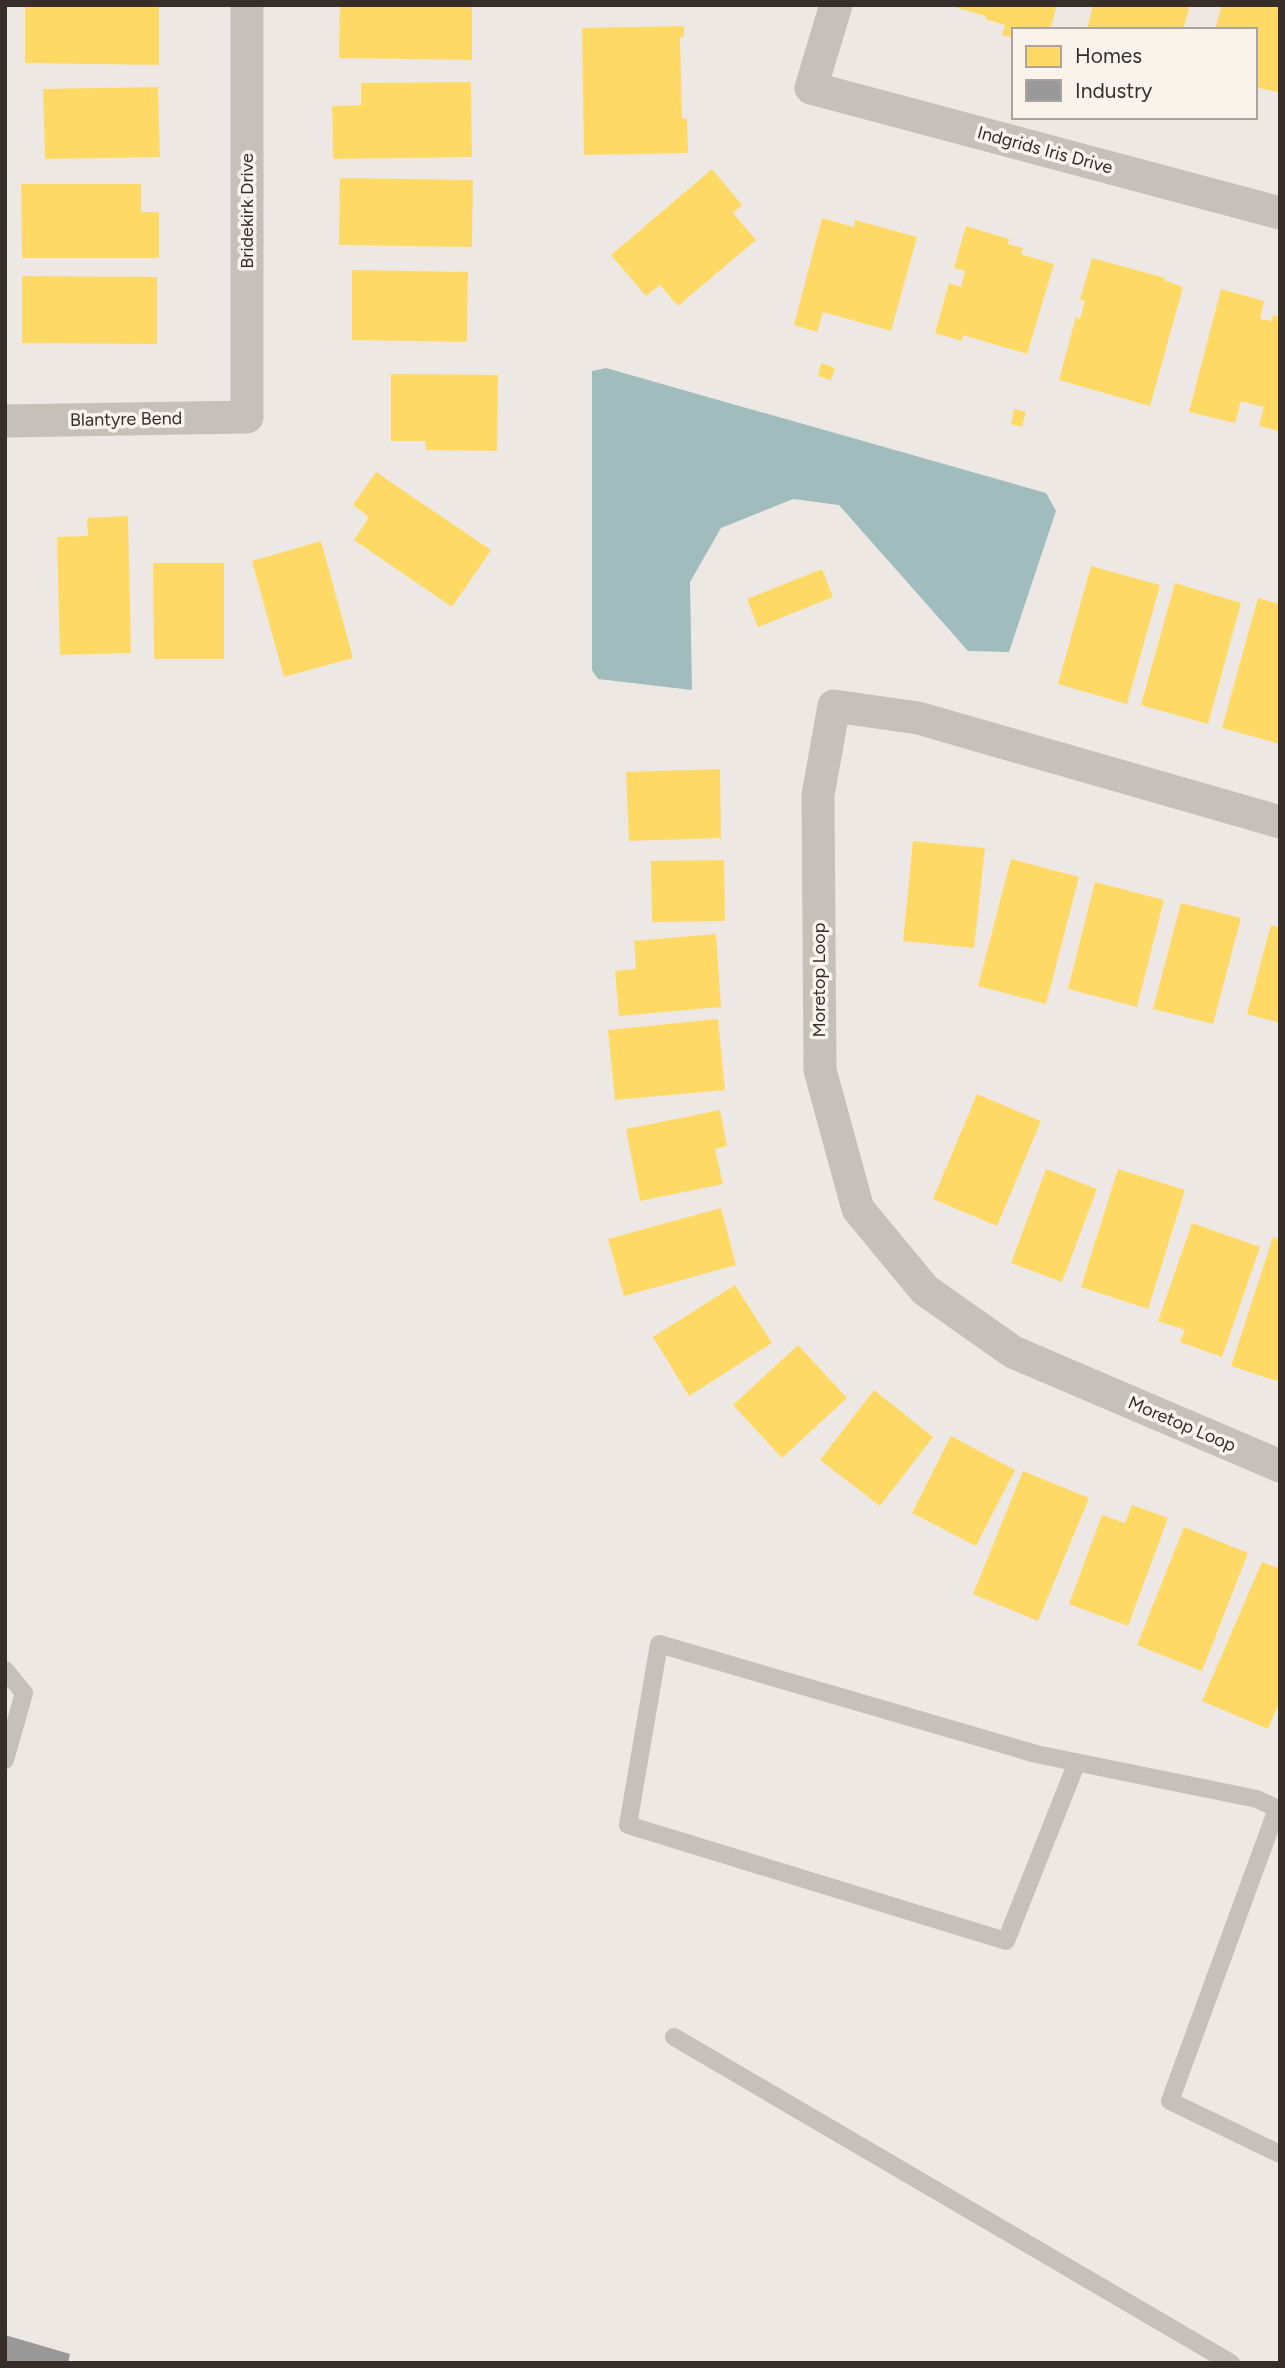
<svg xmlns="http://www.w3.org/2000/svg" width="1285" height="2368" font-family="Figtree,sans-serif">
<rect width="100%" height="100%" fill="#ede8e3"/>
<polygon fill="#a1bcbc" points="606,368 1046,493 1056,511 1009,652 968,651 839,505 793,499 721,528 690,582 692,690 598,679 592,670 592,371"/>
<g fill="#ffd966">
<polygon points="25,5 159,5 159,65 25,63"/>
<polygon points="340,5 472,5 472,60 339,58"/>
<polygon points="957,5 1057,5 1050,30 1014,30 1014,38 1002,35 1005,25 985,19 986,16 957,8"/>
<polygon points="1093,5 1190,5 1183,30 1087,30"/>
<polygon points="1222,5 1280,5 1280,93 1255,87 1255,30 1215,30"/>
<polygon points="684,26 684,37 680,37 682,119 687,118 688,153 584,155 582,28"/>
<polygon points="471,82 472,157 333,159 332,106 361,105 361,83"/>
<polygon points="158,87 160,157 45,159 43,89"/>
<polygon points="712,169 742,205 733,213 756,240 678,306 660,285 646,296 611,255"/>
<polygon points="340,178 473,180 472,247 339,245"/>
<polygon points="21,184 141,184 141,212 159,212 159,258 22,258"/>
<polygon points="822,218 854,227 855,220 917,237 891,331 823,312 817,332 794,325"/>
<polygon points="966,226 1009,239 1008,244 1023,248 1021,254 1054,264 1027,354 963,335 962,341 935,333 949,283 961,287 965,271 954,268"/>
<polygon points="1092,258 1165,278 1164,280 1183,287 1150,406 1059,380 1076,317 1080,319 1085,301 1080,300"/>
<polygon points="352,270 468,272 467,342 352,340"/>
<polygon points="22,276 157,277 157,344 22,343"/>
<polygon points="1221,289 1264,301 1260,319 1272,321 1273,315 1280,317 1280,431 1259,426 1264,407 1241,401 1235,423 1189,412"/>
<polygon points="821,363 835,368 831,380 818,376"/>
<polygon points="391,374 498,375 497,451 426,450 425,441 391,441"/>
<polygon points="1014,409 1026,412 1022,427 1011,424"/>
<polygon points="376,472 491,550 452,607 354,540 369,517 353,505"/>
<polygon points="128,516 131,653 60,655 57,537 88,536 87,518"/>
<polygon points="321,541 353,658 284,677 252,561"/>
<polygon points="153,563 224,563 224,659 154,659"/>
<polygon points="1091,566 1160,585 1127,704 1058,684"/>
<polygon points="822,569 833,597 758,627 747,599"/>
<polygon points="1175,583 1241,603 1208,724 1141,705"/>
<polygon points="1258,598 1280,604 1280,744 1222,728"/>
<polygon points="720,769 721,838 629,841 626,772"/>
<polygon points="913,841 985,848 974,948 903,941"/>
<polygon points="1011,859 1079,877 1046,1004 978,986"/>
<polygon points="724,860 725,921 652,922 651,861"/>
<polygon points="1095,882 1164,900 1137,1007 1068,989"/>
<polygon points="1181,903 1241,918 1213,1024 1153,1009"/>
<polygon points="1271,925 1280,927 1280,1023 1247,1014"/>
<polygon points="716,934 721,1007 619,1016 615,971 636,969 634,941"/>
<polygon points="718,1019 725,1090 615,1100 608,1030"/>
<polygon points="977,1094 1041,1121 997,1226 933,1199"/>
<polygon points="720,1110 727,1146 715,1149 723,1184 640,1201 626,1129"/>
<polygon points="1046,1169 1097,1189 1062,1282 1011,1263"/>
<polygon points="1118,1169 1185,1190 1148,1309 1081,1287"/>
<polygon points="721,1208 736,1265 624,1296 608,1239"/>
<polygon points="1192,1223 1260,1247 1222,1357 1180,1342 1185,1330 1158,1321"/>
<polygon points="1273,1237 1280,1239 1280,1382 1231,1366"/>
<polygon points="735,1285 772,1343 689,1396 653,1337"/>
<polygon points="798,1345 847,1398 782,1458 733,1405"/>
<polygon points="874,1390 933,1437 880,1506 820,1460"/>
<polygon points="951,1436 1015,1470 976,1546 912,1513"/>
<polygon points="1023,1471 1089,1498 1038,1621 973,1594"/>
<polygon points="1132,1505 1168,1518 1128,1626 1069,1604 1102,1515 1125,1523"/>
<polygon points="1184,1527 1248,1553 1202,1671 1137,1645"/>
<polygon points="1262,1562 1280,1569 1280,1701 1268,1729 1202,1701"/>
</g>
<polygon fill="#999" points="5,2335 70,2354 68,2363 5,2363"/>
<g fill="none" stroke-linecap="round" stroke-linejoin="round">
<g stroke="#c6c0bb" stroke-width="18">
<polyline points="5,1670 24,1693 5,1760"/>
<polyline points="1077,1762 1006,1941 628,1825 659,1644 1036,1754 1257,1799 1280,1810"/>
<polyline points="1277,1809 1170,2101 1280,2154"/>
<polyline points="674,2037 1231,2363"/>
</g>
<g stroke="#c6c0bb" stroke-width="33">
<polyline points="836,5 811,88 1280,213"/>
<polyline points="5,421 247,417 247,5"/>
<polyline points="1280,822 918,718 834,706 818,795 820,1070 858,1209 925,1290 1013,1352 1280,1466"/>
</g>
</g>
<g text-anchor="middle" stroke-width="7" stroke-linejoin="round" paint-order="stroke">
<g font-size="18" fill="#372e2a" stroke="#f9f3eb">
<text transform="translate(1045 150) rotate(15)" y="6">Indgrids Iris Drive</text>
<text transform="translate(247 211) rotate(-90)" y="6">Bridekirk Drive</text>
<text transform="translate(126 419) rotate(-1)" y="6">Blantyre Bend</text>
<text transform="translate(819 980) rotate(-90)" y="6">Moretop Loop</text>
<text transform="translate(1182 1424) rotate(23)" y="6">Moretop Loop</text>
</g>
</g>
<rect width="1285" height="2368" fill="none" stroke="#372e2a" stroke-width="14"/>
<rect x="1012" y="28" width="245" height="91" fill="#f9f3eb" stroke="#aba49e" stroke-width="2"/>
<rect x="1026" y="46" width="35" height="21" fill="#ffd966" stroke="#aba49e" stroke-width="2"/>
<text x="1075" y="63" font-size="21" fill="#372e2a">Homes</text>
<rect x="1026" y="80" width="35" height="21" fill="#999999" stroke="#aba49e" stroke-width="2"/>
<text x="1075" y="98" font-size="21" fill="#372e2a">Industry</text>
</svg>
